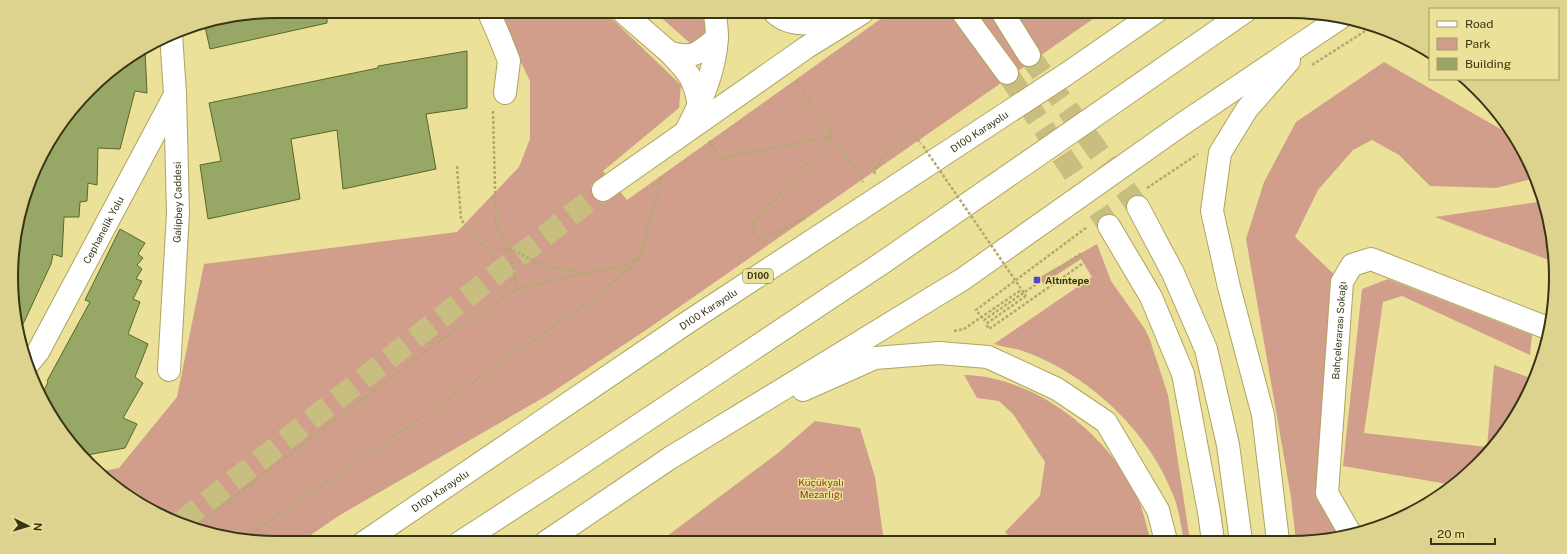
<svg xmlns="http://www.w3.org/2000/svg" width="1567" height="554" font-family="'Public Sans',sans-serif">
<rect width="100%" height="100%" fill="#ebe199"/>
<g fill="#d19e8c">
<polygon points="1103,12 649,328 548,395 340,515 299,543 277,543 208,534 129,498 98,472 119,468 177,397 204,264 457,232 519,167 530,139 530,81 498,15 607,14 681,85 679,108 603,171 627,200 889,13"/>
<polygon points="657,14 705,14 708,30 691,44"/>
<polygon points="1384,62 1516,138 1520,144 1536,178 1496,188 1430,186 1399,155 1372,140 1353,150 1318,190 1295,237 1342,282 1327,493 1348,534 1325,541 1296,541 1291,497 1246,239 1264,182 1296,122"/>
<polygon points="1544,201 1554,242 1554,262 1435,217"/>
<path d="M1097,244l14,37 34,48 5,11 18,55 22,146h-6c-3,-15 -5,-31 -10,-44 -24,-65 -86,-123 -151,-146 -9,-3 -20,-4 -29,-7l98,-67 -11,-18 -38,25 -3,-7z"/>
<polygon points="1388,279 1532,335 1530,355 1402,296 1383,302 1364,433 1487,447 1494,365 1528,377 1526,397 1520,410 1466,477 1453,485 1343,466 1362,289"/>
<path d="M964,375c70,1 142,58 172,119 7,14 10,32 15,47h-137l-9,-9 35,-36 5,-34 -32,-48 -14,-13 -22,-3z"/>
<polygon points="815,421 860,428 875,477 884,542 659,542 778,453"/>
</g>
<g fill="#97a866" stroke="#596827">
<polygon points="225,16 327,16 327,23 210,49 204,22"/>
<polygon points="145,50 147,93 135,91 120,149 98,148 97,185 88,183 87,201 80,202 79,217 64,217 62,257 53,254 51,264 18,335 12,294 13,243 39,159 66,115 101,77"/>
<polygon points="467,51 467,108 426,114 436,169 343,189 337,130 291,139 300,199 208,219 200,165 221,161 209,103 378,68 378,66"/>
<polygon points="120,229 145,243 138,254 143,258 137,265 142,269 136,279 142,281 133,299 140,302 128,334 148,344 135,377 143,383 123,418 137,424 125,448 82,456 56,425 42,395 48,382 47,381 90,302 85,300"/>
</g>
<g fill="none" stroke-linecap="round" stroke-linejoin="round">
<g stroke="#c7be7f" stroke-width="22" stroke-dasharray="22 11" stroke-linecap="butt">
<polyline points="1029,55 1138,207"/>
<polyline points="1007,73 1109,226"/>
<polyline points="181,522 603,190"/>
</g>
<defs>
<g id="street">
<polyline points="625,14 670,53"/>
<polyline points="490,15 500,38 509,61 505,93"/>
<path id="s1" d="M28,364l10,-12 137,-257"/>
<path id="s2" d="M169,370l9,-157 -3,-119 -4,-60"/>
<path id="s3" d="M1350,533l-23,-40 15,-211 10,-17 19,-6 179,70"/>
</g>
<g id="secondary">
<polyline points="1002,12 1029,55"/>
<path d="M775,13c18,17 49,9 71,6"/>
<polyline points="963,13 1007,73"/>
<path d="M699,105c-5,-27 -10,-32 -29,-52 25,6 28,0 47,-15"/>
<path d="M687,129c15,-29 28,-58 30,-91 0,-8 -1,-16 -2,-24"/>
<polyline points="603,190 807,47 862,13"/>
<polyline points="1138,207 1173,273 1206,349 1228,445 1241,541"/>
<polyline points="1109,226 1151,297 1183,374 1209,512 1213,541"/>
</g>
<g id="highway">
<polyline points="803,390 875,358 939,353 988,357 1057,389 1106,422 1158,510 1166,541"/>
<polyline points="1278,541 1263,415 1229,287 1212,211 1220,153 1247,109 1289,61"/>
<polyline points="546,542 670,458 963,279 1181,125 1340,18"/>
<path id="s4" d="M363,543l325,-221 380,-249 88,-61"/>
<polyline points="459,543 570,471 885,261 1246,11"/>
</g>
</defs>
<use href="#street" stroke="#afa45f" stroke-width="24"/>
<use href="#secondary" stroke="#afa45f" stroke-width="24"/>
<use href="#highway" stroke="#afa45f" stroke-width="24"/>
<g stroke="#b2aa6f" stroke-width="2.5" stroke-dasharray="3 2" stroke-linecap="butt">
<polyline points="1312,65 1373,26"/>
<polyline points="796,81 863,182"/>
<polyline points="493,111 496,225 510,249 544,266 585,273 617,268 640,258 662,175"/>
<polyline points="709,141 721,158 832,136 751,225 758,240 805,218"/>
<polyline points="457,166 461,219 474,239 493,252 510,249 517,289"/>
<polyline points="874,174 881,157 914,134 921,144"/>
<polyline points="1147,188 1198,154"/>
<polyline points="1026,296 986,324 989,329 1085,262 1080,254 984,320 976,310 1087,227"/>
<polyline points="954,331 964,329 1021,290"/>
<polyline points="194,527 438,342 517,289 585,273"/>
<polyline points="244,539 594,299 640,258"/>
</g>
<use href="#street" stroke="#fff" stroke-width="22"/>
<use href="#secondary" stroke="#fff" stroke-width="22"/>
<use href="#highway" stroke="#fff" stroke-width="22"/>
<polyline stroke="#b2aa6f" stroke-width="2.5" stroke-dasharray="3 2" stroke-linecap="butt" points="923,146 1026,296"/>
</g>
<rect fill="#5046be" stroke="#ebe199" stroke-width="1.5" x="1033" y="276" width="8" height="8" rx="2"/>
<g text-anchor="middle" stroke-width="3" stroke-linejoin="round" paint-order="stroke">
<rect fill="#ebe199" stroke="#6e683d" stroke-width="1" x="743" y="269" width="30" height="14" rx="3"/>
<g font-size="9" font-weight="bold" fill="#383416">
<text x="758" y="279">D100</text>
</g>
<g font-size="10" fill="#383416" stroke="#ebe199">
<text dy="4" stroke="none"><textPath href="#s4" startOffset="741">D100 Karayolu</textPath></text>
<text dy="4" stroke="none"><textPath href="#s2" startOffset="168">Galipbey Caddesi</textPath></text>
<text dy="4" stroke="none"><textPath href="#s1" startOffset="154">Cephanelik Yolu</textPath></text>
<text dy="4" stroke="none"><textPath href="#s4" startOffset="417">D100 Karayolu</textPath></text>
<text dy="4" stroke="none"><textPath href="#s3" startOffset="209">Bahçelerarası Sokağı</textPath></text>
<text dy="4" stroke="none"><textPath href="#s4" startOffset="93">D100 Karayolu</textPath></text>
</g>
<g font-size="10" font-weight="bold" fill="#383416" stroke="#ebe199" text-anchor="start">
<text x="1045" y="284">Altıntepe</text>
</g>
<g font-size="10" fill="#8e3b1a" stroke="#ebe199">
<text x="821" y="486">Küçükyalı<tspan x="821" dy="12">Mezarlığı</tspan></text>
</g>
</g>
<path d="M0 0H1567V554H0ZM277 18H1290A259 259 0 0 1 1549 277V277A259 259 0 0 1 1290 536H277A259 259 0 0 1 18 277V277A259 259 0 0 1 277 18Z" fill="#ddd38f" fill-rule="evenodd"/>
<path fill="none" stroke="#383416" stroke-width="2" d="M277 18H1290A259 259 0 0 1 1549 277V277A259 259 0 0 1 1290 536H277A259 259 0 0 1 18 277V277A259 259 0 0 1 277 18Z"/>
<rect x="1429" y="8" width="130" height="72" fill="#ebe199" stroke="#a39c65"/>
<rect x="1437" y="21" width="20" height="6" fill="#ffffff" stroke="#a39c65"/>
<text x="1465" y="28" font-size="12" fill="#383416">Road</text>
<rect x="1437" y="38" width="20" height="12" fill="#d19e8c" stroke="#a39c65"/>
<text x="1465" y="48" font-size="12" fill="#383416">Park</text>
<rect x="1437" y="58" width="20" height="12" fill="#97a866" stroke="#a39c65"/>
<text x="1465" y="68" font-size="12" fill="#383416">Building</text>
<g transform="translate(28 526) rotate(95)" stroke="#ebe199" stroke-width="3" paint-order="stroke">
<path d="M0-3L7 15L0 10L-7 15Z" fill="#383416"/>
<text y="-6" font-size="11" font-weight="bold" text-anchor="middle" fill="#383416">N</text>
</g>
<path d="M1431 538v6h64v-6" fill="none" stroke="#383416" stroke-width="2"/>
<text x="1437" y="538" font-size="12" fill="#383416" stroke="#ebe199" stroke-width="3" paint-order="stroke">20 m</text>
</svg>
